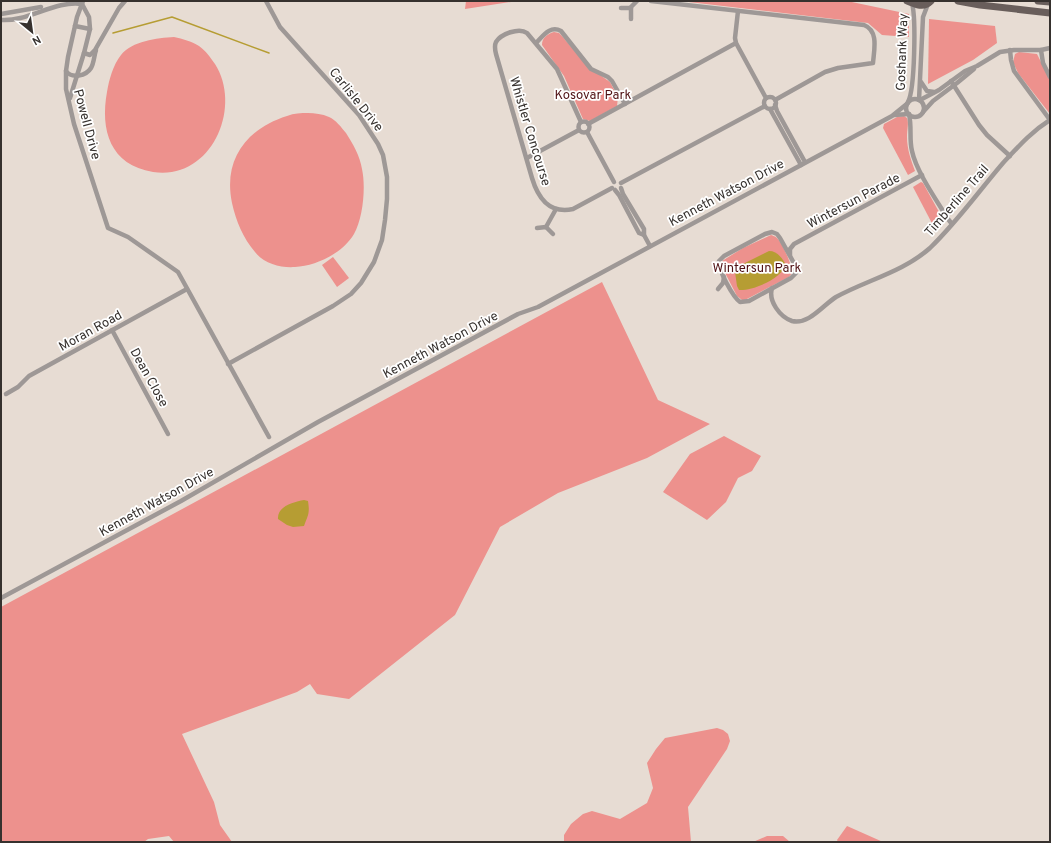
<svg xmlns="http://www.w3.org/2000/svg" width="1051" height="843" font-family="Overpass,sans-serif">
<rect width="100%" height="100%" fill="#e7dcd3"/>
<g fill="#ed918d">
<polygon points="466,1 517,1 465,9"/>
<polygon points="680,1 847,1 909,14 909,37 882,35 868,23"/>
<polygon points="929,19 995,26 997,43 973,60 928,84"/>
<path d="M554,32l5,1 3,3 25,30 23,16 8,15 -1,9 -27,15 -7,-2 -19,-43 -22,-31c0,-7 5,-11 12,-13z"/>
<path d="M174,37c9,2 17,4 25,9 7,5 11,11 16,18 28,44 -4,117 -62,108 -43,-7 -53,-42 -46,-80 2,-12 6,-27 14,-37 11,-14 36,-17 53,-18z"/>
<polygon points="1019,52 1037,54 1050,80 1050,114 1018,73 1013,62 1015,54"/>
<path d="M308,113c7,0 14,1 21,4 7,3 12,10 17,16 7,11 14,23 16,36 4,18 1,49 -8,65 -11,19 -38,32 -59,33 -14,1 -31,-3 -40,-15 -12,-14 -19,-31 -23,-49 -9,-43 14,-74 55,-87 7,-3 14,-3 21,-3z"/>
<path d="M904,116l3,2c2,5 0,12 0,19 0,12 4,23 8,34l-7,4 -25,-47 1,-4 13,-7z"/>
<polygon points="921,182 923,183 944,221 936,231 913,187"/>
<path d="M771,235c2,1 4,1 6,3 5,5 16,28 15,35l-3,4 -44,23h-3l-5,-4 -15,-29v-6l21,-13z"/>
<polygon points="333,257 349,278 337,287 322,265"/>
<polygon points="602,282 658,400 710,424 647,458 558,493 500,527 455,615 349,699 317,694 310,684 297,692 182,734 214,802 220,825 232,842 174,842 169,836 148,839 144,842 1,842 1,607"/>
<polygon points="724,436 761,456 752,471 738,478 726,502 707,520 663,492 690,454"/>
<polygon points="717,728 723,730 728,734 730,741 727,749 688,807 691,842 564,842 564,835 571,824 583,814 592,811 620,819 647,803 653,788 647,763 656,749 665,738"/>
<polygon points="847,826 883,842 838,842 837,840"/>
<polygon points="767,836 783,836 790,842 753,842"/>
</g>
<g fill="#b69d33">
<path d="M769,251c8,0 12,6 16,12 0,15 -33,28 -46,27l-2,-4 -2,-14 1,-3 7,-5z"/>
<path d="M304,500l4,1c2,13 0,14 -4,25l-11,1 -6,-2 -9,-6c-1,-13 16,-17 26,-19z"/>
</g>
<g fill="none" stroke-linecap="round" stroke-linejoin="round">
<polyline stroke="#b69d33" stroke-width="1.5" points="113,33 172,17 269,53"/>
<g stroke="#9e9896" stroke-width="4.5">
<polyline points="83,1 77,17 68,57 66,71 66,89 74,124 108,228 128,237 178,272 269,437"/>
<path d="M651,1l213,24c15,6 10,25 9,38l-35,5 -13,4 -50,28"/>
<polyline points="621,8 631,8"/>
<polyline points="738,11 735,38 736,43 766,98"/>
<polyline points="1,14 41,7"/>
<polyline points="631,19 631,7 637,1"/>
<path d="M1,20c27,2 54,-20 81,-16"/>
<polyline points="75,26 90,29"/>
<path d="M536,43c7,-7 14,-18 25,-12l30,38 17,8 4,4 13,23"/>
<polyline points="1010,50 1011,60 1014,71 1050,120"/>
<polyline points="1041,50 1043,63 1050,77"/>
<polyline points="84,53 90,55 95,50 119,8 125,1"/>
<path d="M66,71c6,8 20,5 25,-3 3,-5 3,-12 5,-18"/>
<polyline points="951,81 979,125 987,135 1010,156"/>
<polyline points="921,82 927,91 934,92"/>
<circle cx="770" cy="103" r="6"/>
<polyline points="70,98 84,53 90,29 89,17 82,4"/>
<circle cx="915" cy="108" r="9"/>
<polyline points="919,100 923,17 928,4"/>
<polyline points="920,100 939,90 965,71 977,66 1000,52 1014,50 1041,50 1050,48"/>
<path d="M908,102c7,-13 8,-84 4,-99"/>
<polyline points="775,105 777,111 805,162"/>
<polyline points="770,109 801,165"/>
<polyline points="923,112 933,101 957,83 974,69"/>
<path d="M909,114c3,13 0,25 3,37 4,20 25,50 36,68l4,5"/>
<polyline points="894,115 909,114"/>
<circle cx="584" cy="127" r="5.5"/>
<path d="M581,122l-24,-53 -30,-36c-8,-6 -26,1 -31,9 -2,4 -1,8 0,12l36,124c6,20 17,36 41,31l39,-21"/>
<polyline points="588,124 736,43"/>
<polyline points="587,132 614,182"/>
<polyline points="527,158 579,130"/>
<polyline points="621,183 765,106"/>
<polyline points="621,188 623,194 644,229 644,235 650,246"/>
<polyline points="615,190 619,195 639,233 644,235"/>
<polyline points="546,227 556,209"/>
<polyline points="537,228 546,227 553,234"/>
<path d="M772,232l5,2 3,4 15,27 1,8 -5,5 -42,23 -9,1c-7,-5 -22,-32 -21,-41l5,-5 41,-22z"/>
<polyline points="790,255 790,249 794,244 922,175"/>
<path d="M772,288c-4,13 8,29 20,33 17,4 31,-16 44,-24 31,-17 67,-25 94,-49 27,-26 49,-57 73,-85 15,-16 28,-31 47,-43"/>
<polyline points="718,289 723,283 724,277"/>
<polyline points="112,330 168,434"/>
<polyline points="228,364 333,306 351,294 361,283 374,262 382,240 385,220 387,199 387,177 383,155 378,144 359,115 280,27 266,1"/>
<polyline points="6,394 18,387 29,376 187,289"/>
<polyline points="1,598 181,501 318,422 518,314 538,307 892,116 908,103"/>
</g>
<g stroke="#695e5b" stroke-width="7">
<path d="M907,1c9,3 16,8 24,0"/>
<polyline points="958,1 980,5 1050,13"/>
<polyline points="1038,1 1050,2"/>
</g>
</g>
<g text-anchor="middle" stroke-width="3.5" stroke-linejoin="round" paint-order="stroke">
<g font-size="13" fill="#36312e" stroke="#fff">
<text transform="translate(901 52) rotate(-88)" y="5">Goshank Way</text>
<text transform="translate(357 99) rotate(51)" y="5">Carlisle Drive</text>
<text transform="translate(88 124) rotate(75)" y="5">Powell Drive</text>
<text transform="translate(531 131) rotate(73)" y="5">Whistler Concourse</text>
<text transform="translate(726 192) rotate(-28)" y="5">Kenneth Watson Drive</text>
<text transform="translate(853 200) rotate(-28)" y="5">Wintersun Parade</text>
<text transform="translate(956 200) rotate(-49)" y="5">Timberline Trail</text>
<text transform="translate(90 330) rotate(-29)" y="5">Moran Road</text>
<text transform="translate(440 344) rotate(-28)" y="5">Kenneth Watson Drive</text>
<text transform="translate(150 377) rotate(61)" y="5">Dean Close</text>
<text transform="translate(156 501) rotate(-29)" y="5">Kenneth Watson Drive</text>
</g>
<g font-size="13" fill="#4f1013" stroke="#fff">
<text x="593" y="99">Kosovar Park</text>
<text x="757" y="272">Wintersun Park</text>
</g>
</g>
<rect width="1051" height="843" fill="none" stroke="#36312e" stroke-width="4"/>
<g transform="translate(32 32) rotate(151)" stroke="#ffffff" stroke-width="3" paint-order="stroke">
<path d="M0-3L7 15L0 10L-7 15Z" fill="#36312e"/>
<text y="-6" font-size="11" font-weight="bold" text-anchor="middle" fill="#36312e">N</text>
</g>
</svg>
